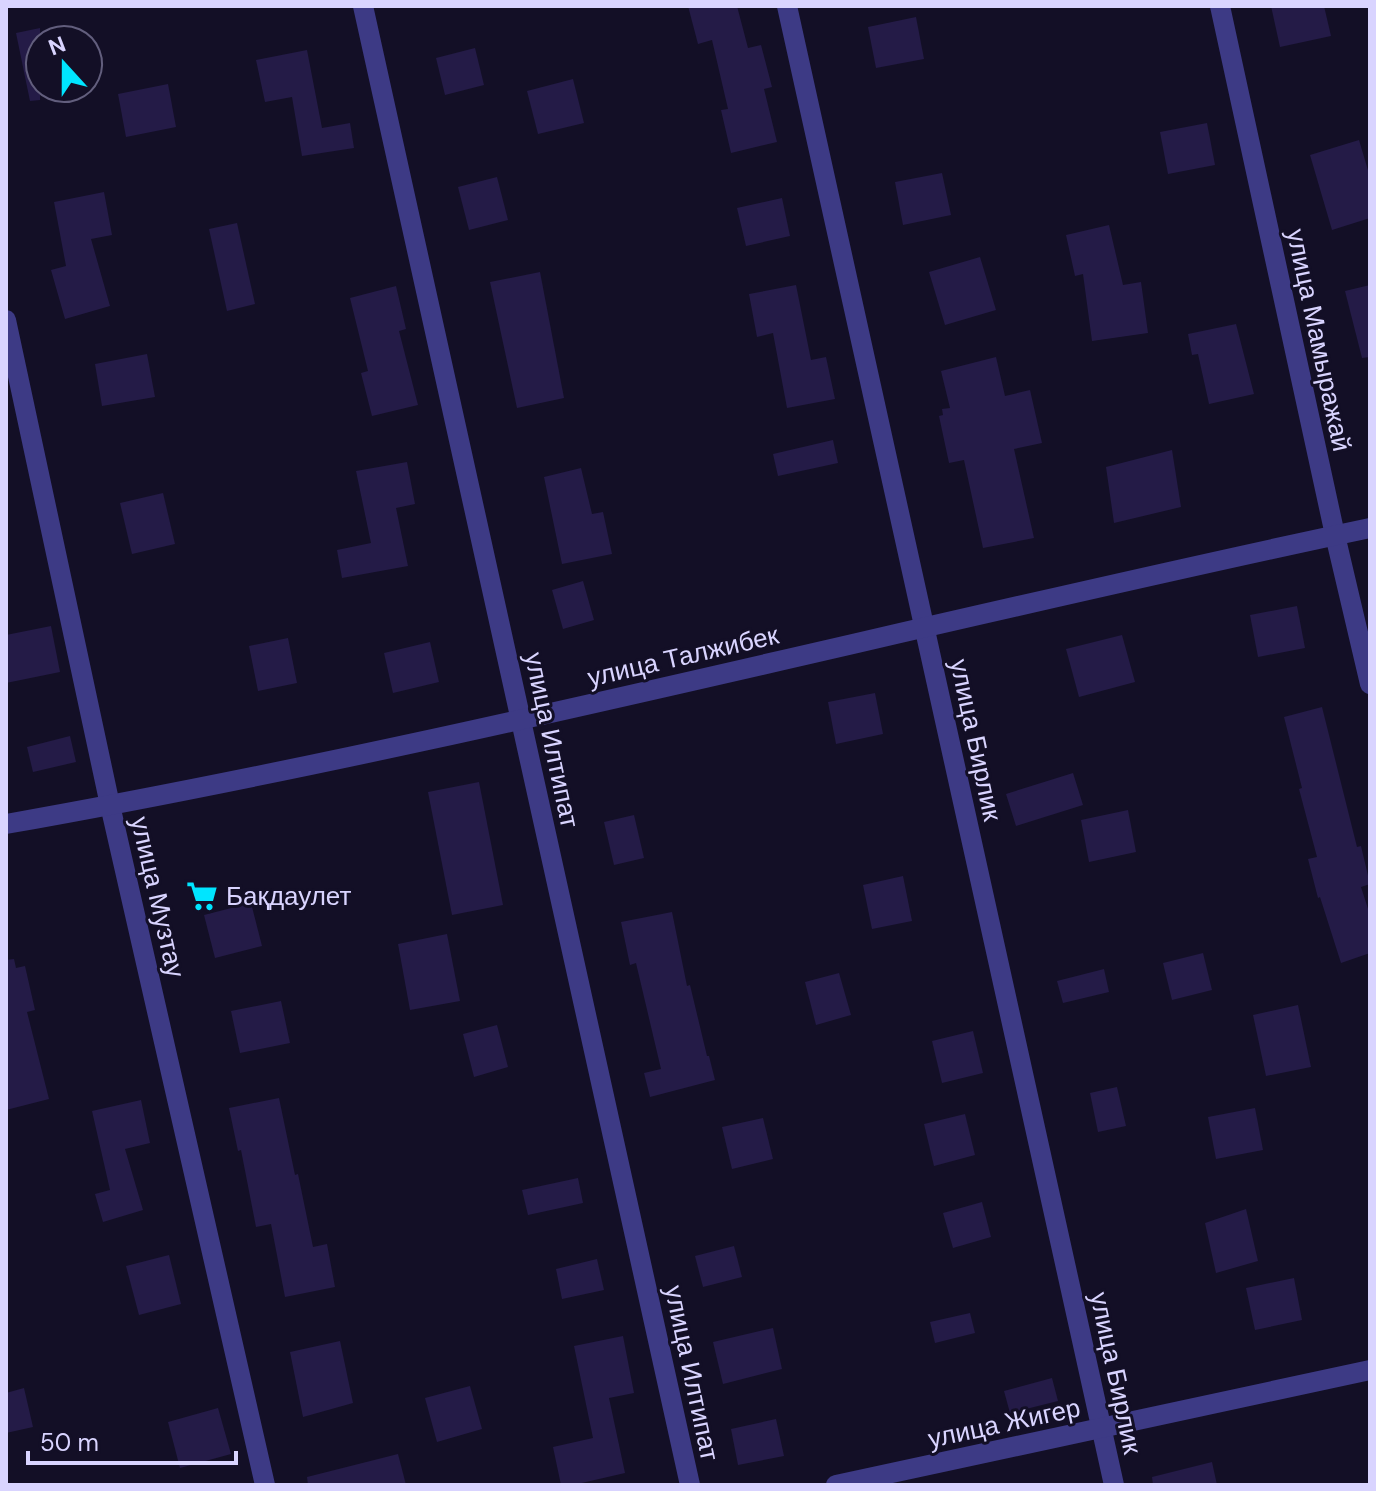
<svg xmlns="http://www.w3.org/2000/svg" width="1376" height="1491" font-family="'DM Sans',sans-serif">
<rect width="100%" height="100%" fill="#130f26"/>
<g fill="#241b47">
<polygon points="688,6 737,6 748,48 761,45 772,87 764,89 777,142 731,153 721,110 728,109 712,40 698,44"/>
<polygon points="1271,6 1324,6 1331,36 1280,47"/>
<polygon points="916,17 924,59 876,68 868,27"/>
<polygon points="40,28 40,100 30,101 16,33"/>
<polygon points="475,48 484,85 445,95 436,58"/>
<polygon points="307,50 322,128 350,123 354,148 302,156 292,97 265,102 256,60"/>
<polygon points="573,79 584,123 538,134 527,91"/>
<polygon points="168,84 176,127 126,137 118,94"/>
<polygon points="1207,123 1215,165 1168,174 1160,132"/>
<polygon points="1359,140 1370,177 1370,218 1332,230 1310,155"/>
<polygon points="942,173 951,215 903,225 895,182"/>
<polygon points="497,177 508,220 469,230 458,187"/>
<polygon points="104,192 112,235 91,239 110,306 65,319 51,270 66,266 54,202"/>
<polygon points="782,198 790,236 746,246 737,208"/>
<polygon points="237,223 255,304 227,311 209,229"/>
<polygon points="1109,225 1123,285 1141,282 1148,333 1092,341 1083,274 1075,276 1066,235"/>
<polygon points="980,257 996,310 945,325 929,272"/>
<polygon points="540,272 564,398 517,408 490,282"/>
<polygon points="796,285 811,360 826,357 835,399 787,408 773,333 757,337 749,294"/>
<polygon points="1370,285 1370,357 1362,358 1345,291"/>
<polygon points="396,286 406,329 399,331 418,405 372,416 361,373 368,371 350,298"/>
<polygon points="1236,324 1254,394 1209,404 1198,354 1192,355 1188,334"/>
<polygon points="147,354 155,397 102,406 95,364"/>
<polygon points="996,357 1005,396 1030,390 1042,443 1014,449 1034,538 983,548 964,460 949,463 939,416 943,415 942,409 950,408 941,371"/>
<polygon points="833,440 838,463 778,476 773,454"/>
<polygon points="1172,450 1181,507 1114,523 1106,467"/>
<polygon points="407,462 415,504 396,508 408,566 342,578 337,550 371,543 356,471"/>
<polygon points="581,468 592,514 603,512 612,554 562,564 544,477"/>
<polygon points="163,493 175,544 132,554 120,503"/>
<polygon points="583,581 594,620 563,629 552,590"/>
<polygon points="1297,606 1305,648 1258,657 1250,615"/>
<polygon points="51,626 60,672 6,683 6,635"/>
<polygon points="1122,635 1135,682 1079,697 1066,649"/>
<polygon points="288,638 297,683 258,691 249,646"/>
<polygon points="430,642 439,682 393,693 384,653"/>
<polygon points="875,693 883,734 836,744 828,702"/>
<polygon points="1322,707 1357,847 1361,846 1370,884 1361,887 1370,915 1370,953 1341,963 1320,897 1318,898 1308,859 1317,857 1299,789 1302,788 1284,717"/>
<polygon points="70,736 76,762 33,772 27,747"/>
<polygon points="1073,773 1083,805 1016,826 1006,794"/>
<polygon points="479,782 503,905 452,915 428,792"/>
<polygon points="1128,810 1136,852 1089,862 1081,820"/>
<polygon points="634,815 644,858 614,865 604,822"/>
<polygon points="903,876 912,921 872,929 863,885"/>
<polygon points="251,903 262,946 215,958 204,915"/>
<polygon points="672,912 687,986 690,985 707,1056 709,1056 715,1080 650,1097 644,1073 661,1069 636,963 630,965 621,922"/>
<polygon points="447,934 460,1001 410,1010 398,944"/>
<polygon points="1203,953 1212,990 1172,1000 1163,963"/>
<polygon points="14,959 16,968 25,966 35,1010 27,1012 49,1099 6,1110 6,960"/>
<polygon points="1104,969 1109,992 1063,1003 1057,981"/>
<polygon points="839,973 851,1015 816,1025 805,982"/>
<polygon points="281,1001 290,1043 240,1053 231,1011"/>
<polygon points="1298,1005 1311,1067 1266,1076 1253,1015"/>
<polygon points="497,1025 508,1067 474,1077 463,1034"/>
<polygon points="973,1031 983,1073 942,1083 932,1041"/>
<polygon points="1117,1087 1126,1126 1098,1132 1090,1093"/>
<polygon points="279,1098 295,1175 298,1174 313,1247 327,1244 335,1287 285,1297 271,1224 256,1227 241,1150 238,1151 229,1108"/>
<polygon points="141,1100 150,1143 125,1149 143,1210 103,1222 95,1194 110,1190 92,1111"/>
<polygon points="1255,1108 1263,1150 1216,1159 1208,1117"/>
<polygon points="965,1114 975,1155 934,1166 924,1124"/>
<polygon points="763,1118 773,1159 732,1169 722,1127"/>
<polygon points="578,1178 583,1203 528,1215 522,1190"/>
<polygon points="982,1202 991,1237 953,1248 943,1213"/>
<polygon points="1246,1209 1258,1261 1216,1273 1205,1223"/>
<polygon points="734,1246 742,1277 703,1287 695,1256"/>
<polygon points="169,1255 181,1304 139,1315 126,1266"/>
<polygon points="597,1259 604,1290 562,1299 556,1269"/>
<polygon points="1294,1278 1302,1320 1255,1330 1246,1288"/>
<polygon points="970,1313 975,1333 935,1343 930,1322"/>
<polygon points="773,1328 782,1369 723,1384 713,1342"/>
<polygon points="623,1336 634,1393 609,1398 625,1473 573,1485 561,1485 553,1447 593,1438 574,1346"/>
<polygon points="340,1341 353,1403 303,1417 290,1352"/>
<polygon points="1052,1378 1058,1401 1010,1413 1004,1391"/>
<polygon points="470,1386 482,1429 437,1442 425,1398"/>
<polygon points="24,1388 33,1427 6,1433 6,1393"/>
<polygon points="218,1408 231,1454 180,1468 168,1422"/>
<polygon points="776,1419 784,1456 738,1465 731,1429"/>
<polygon points="398,1454 406,1485 308,1485 307,1477"/>
<polygon points="1212,1462 1217,1485 1153,1485 1152,1477"/>
</g>
<g fill="none" stroke-linecap="round" stroke-linejoin="round">
<g stroke="#3d3a85" stroke-width="20">
<polyline points="363,6 690,1485"/>
<polyline points="787,6 1114,1485"/>
<polyline points="1220,6 1335,535 1370,684"/>
<polyline points="6,320 110,805 265,1485"/>
<path d="M6,824c458,-81 909,-200 1364,-296"/>
<polyline points="836,1485 1370,1370"/>
</g>
</g>
<defs>
<symbol id="supermarket-bare" viewBox="-9 -9 18 18"><path d="M-6-5.5h2.5l.6 2H6L4.5 2H-2.5L-4.4-4H-6ZM-1.5 3.2a1.3 1.3 0 1 0 .1 0ZM3 3.2a1.3 1.3 0 1 0 .1 0Z" fill="#00e5ff" stroke="#130f26" stroke-width="2.5" paint-order="stroke"/></symbol>
</defs>
<g fill-rule="evenodd">
<use href="#supermarket-bare" x="180" y="874" width="44" height="44"/>
</g>
<g text-anchor="middle" stroke-width="6" stroke-linejoin="round" paint-order="stroke">
<g font-size="26" fill="#d9d4ff" stroke="#130f26">
<text transform="translate(1319 340) rotate(78)" y="9">улица Мамыражай</text>
<text transform="translate(683 656) rotate(-13)" y="9">улица Талжибек</text>
<text transform="translate(552 740) rotate(78)" y="9">улица Илтипат</text>
<text transform="translate(976 740) rotate(78)" y="9">улица Бирлик</text>
<text transform="translate(158 897) rotate(77)" y="9">улица Музтау</text>
<text transform="translate(692 1373) rotate(78)" y="9">улица Илтипат</text>
<text transform="translate(1116 1373) rotate(78)" y="9">улица Бирлик</text>
<text transform="translate(1004 1423) rotate(-12)" y="9">улица Жигер</text>
</g>
<g font-size="26" fill="#d9d4ff" stroke="#130f26" text-anchor="start">
<text x="226" y="905">Бақдаулет</text>
</g>
</g>
<rect width="1376" height="1491" fill="none" stroke="#d9d4ff" stroke-width="16"/>
<g transform="translate(64 64) rotate(339)"><circle r="38" fill="#130f26" stroke="#625e7d" stroke-width="2"/>
<path d="M0-6L14 30L0 20L-14 30Z" fill="#00e5ff"/>
<text y="-12" font-size="22" font-weight="bold" text-anchor="middle" fill="#d9d4ff">N</text>
</g>
<path d="M28 1451v12h208v-12" fill="none" stroke="#d9d4ff" stroke-width="4"/>
<text x="40" y="1451" font-size="24" fill="#d9d4ff" stroke="#130f26" stroke-width="6" paint-order="stroke">50 m</text>
</svg>
